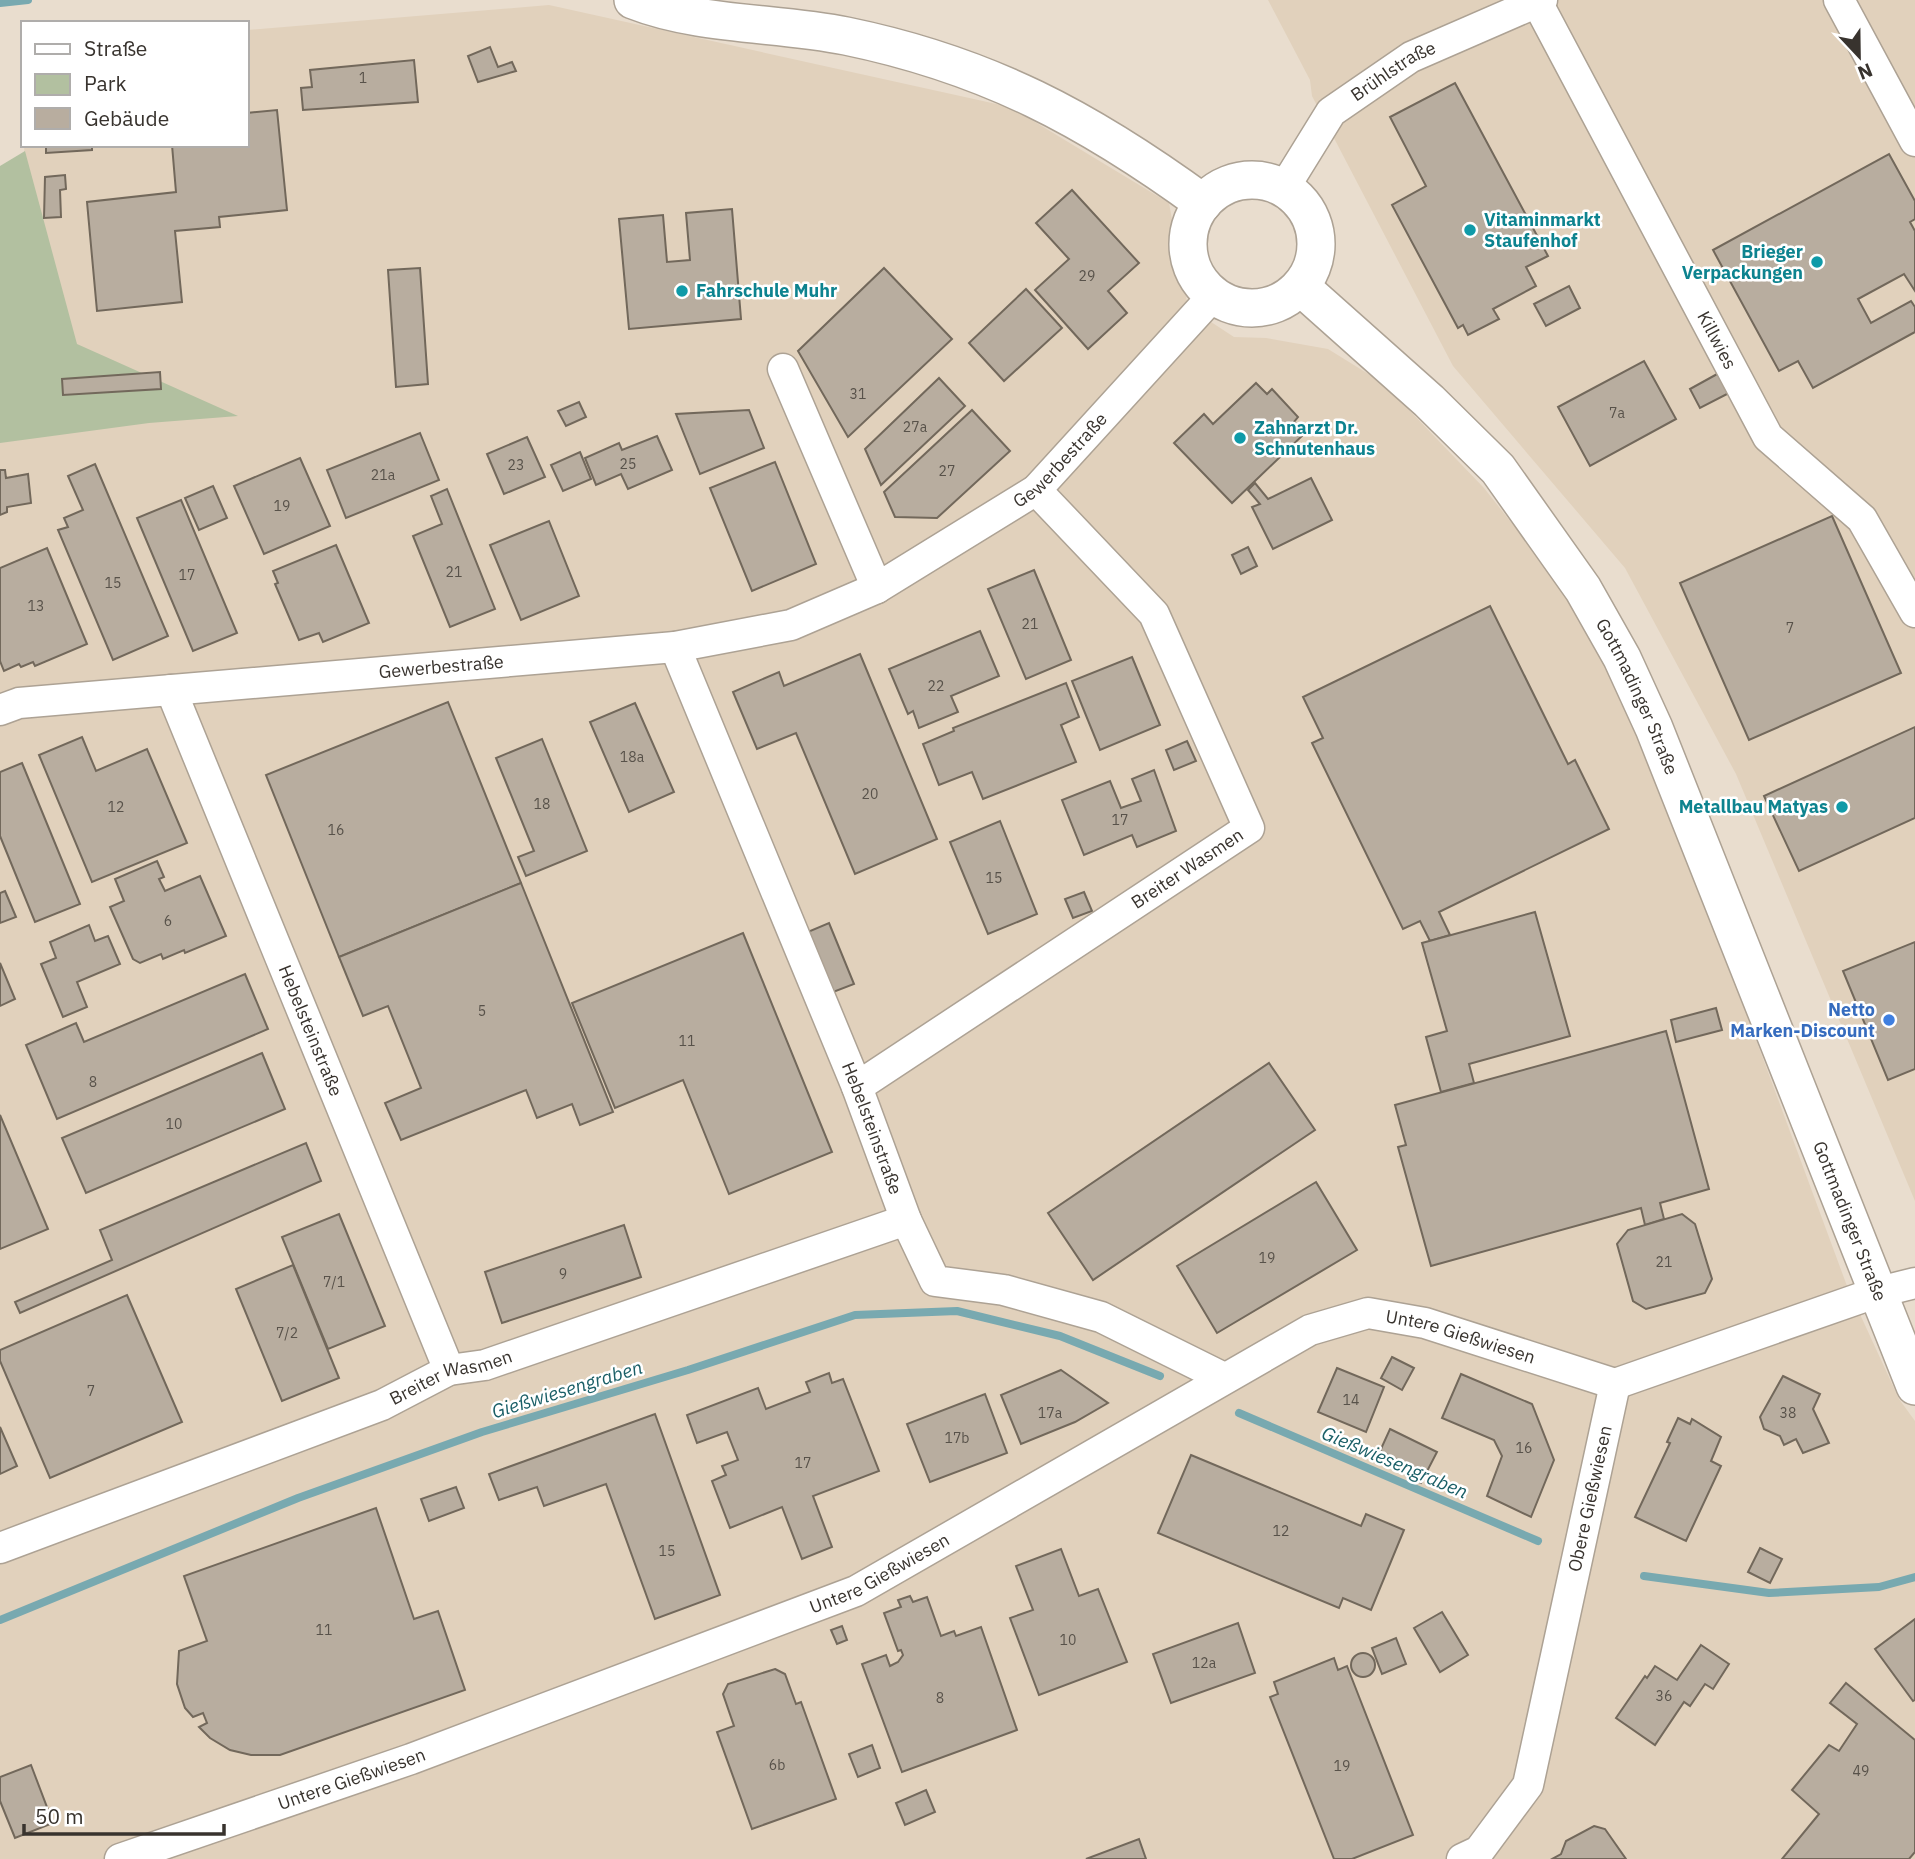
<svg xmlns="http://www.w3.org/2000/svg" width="1915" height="1859" font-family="'IBM Plex Sans',sans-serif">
<rect width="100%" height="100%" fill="#e9ddce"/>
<g fill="#e1d1bc">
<polygon points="1268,0 1915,0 1915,1201 1736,774 1625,568 1453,366 1312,96 1310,80"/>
<polygon points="549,5 1010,107 1169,203 1188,307 1234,337 1266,338 1328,349 1383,383 1484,488 1562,587 1648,747 1847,1286 1899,1399 1915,1421 1915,1859 0,1859 0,395 36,352 24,145 247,145 247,30"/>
</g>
<polygon fill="#b2c0a0" points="25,151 77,344 238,416 149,423 0,443 0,166"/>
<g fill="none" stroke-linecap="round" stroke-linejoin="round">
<g stroke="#78a9b0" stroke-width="8">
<polyline points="0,3 28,0"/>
<polyline points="1239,1413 1538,1541"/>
<polyline points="1644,1576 1769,1593 1879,1587 1915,1577"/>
<polyline points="0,1620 298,1498 482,1432 688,1370 855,1315 957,1311 1060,1336 1160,1376"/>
</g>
</g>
<g fill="#b8ad9f" stroke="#72685b" stroke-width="2">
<polygon points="490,47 498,67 512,62 516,71 478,82 468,56"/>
<polygon points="414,60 418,102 303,110 301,88 312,87 310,70"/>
<polygon points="1455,83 1548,256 1526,267 1536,286 1493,309 1499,319 1468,335 1463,325 1458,328 1392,205 1426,186 1390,117"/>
<polygon points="277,110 287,210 219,217 220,227 175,231 182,302 97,311 87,202 176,192 172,145 247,145 247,113"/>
<polygon points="46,145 92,145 92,150 46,153"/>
<polygon points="1889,154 1915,201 1915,219 1910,222 1915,231 1915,291 1904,274 1858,299 1871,323 1911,301 1915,307 1915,332 1813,388 1798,361 1779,371 1713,250"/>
<polygon points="65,175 66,189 60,190 61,217 44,218 45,177"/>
<polygon points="1072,190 1139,263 1108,291 1127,313 1088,349 1035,290 1069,259 1036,223"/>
<polygon points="732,209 741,319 629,329 619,219 663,215 667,262 690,260 686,213"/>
<polygon points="420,268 428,384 396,387 388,270"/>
<polygon points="884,268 952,339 848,437 798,351"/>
<polygon points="1569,286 1580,308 1546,326 1534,304"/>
<polygon points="1026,289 1062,328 1004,381 969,343"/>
<polygon points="1644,361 1676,419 1590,466 1558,407"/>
<polygon points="160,372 161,389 63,395 62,379"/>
<polygon points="1719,373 1729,393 1700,408 1690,389"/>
<polygon points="939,378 965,406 881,485 865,449"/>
<polygon points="1256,383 1267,394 1272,389 1298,417 1294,422 1305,433 1232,503 1174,443 1204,414 1213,424"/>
<polygon points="579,402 586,417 566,426 558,411"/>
<polygon points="749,410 764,448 700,474 676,414"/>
<polygon points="972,410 1010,451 937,518 895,517 884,492"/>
<polygon points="420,433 439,480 346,518 327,470"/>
<polygon points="657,436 672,470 628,489 621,474 596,485 585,458 619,443 622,450"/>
<polygon points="527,437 545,477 504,494 487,454"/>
<polygon points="580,452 591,479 563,491 551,465"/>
<polygon points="300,458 330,526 264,554 234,486"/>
<polygon points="775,462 816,564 752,591 710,488"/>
<polygon points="95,464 168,636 113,660 58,530 68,527 64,518 83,510 68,476"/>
<polygon points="0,470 5,470 6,478 28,474 31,503 7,507 7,512 0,515"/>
<polygon points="1311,478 1332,520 1273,549 1252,507 1260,504 1248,490 1255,483 1268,499"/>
<polygon points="213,486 227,518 199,530 185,498"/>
<polygon points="447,489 495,609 450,627 413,536 442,524 431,496"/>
<polygon points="181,500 237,633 193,651 137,518"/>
<polygon points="1832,516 1901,673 1749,740 1680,583"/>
<polygon points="549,521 579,596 521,620 490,545"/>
<polygon points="336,545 369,623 323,642 319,633 299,640 275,584 278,583 273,571"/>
<polygon points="1248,547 1257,566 1241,574 1232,555"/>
<polygon points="47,548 87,644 35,666 33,662 21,667 19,664 4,671 0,661 0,568"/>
<polygon points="1034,570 1071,660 1026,679 988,589"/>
<polygon points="1490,606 1568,764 1575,760 1609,829 1439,912 1450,935 1430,941 1420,921 1403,929 1312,743 1323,738 1303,697"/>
<polygon points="980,631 999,676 951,696 958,712 919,728 913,711 908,714 889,669"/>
<polygon points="860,654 937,839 855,874 796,733 757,749 733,692 779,672 784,686"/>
<polygon points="1132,657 1160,725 1100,750 1072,681"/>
<polygon points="1066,683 1079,717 1061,725 1076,762 983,799 972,772 939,785 923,744 954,731 953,728"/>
<polygon points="448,702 521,883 339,957 266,775"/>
<polygon points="635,703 674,792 629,812 590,722"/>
<polygon points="1915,727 1915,818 1799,871 1764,796"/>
<polygon points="82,737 96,771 147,749 187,843 92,882 39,755"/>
<polygon points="542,739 587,851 526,876 518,857 534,851 496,758"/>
<polygon points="1187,741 1196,761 1174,770 1166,750"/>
<polygon points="22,763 80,904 35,922 0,836 0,772"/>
<polygon points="1154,770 1176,831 1137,847 1132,835 1084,855 1062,800 1110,781 1121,808 1141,801 1132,779"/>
<polygon points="1000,821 1037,914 988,934 950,842"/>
<polygon points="157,861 164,877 159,879 165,891 200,876 226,936 185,953 184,950 163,959 161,954 140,963 133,959 110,907 124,901 115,879"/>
<polygon points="521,883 613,1112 580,1125 572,1104 537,1118 526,1090 401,1140 385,1103 421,1088 388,1006 363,1016 339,957"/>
<polygon points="5,891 16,917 0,923 0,893"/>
<polygon points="1084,892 1092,911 1073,918 1065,899"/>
<polygon points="1535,912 1570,1036 1469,1064 1474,1083 1441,1092 1426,1037 1447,1031 1422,943"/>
<polygon points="829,923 854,984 828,994 803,934"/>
<polygon points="89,925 95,941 108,936 120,964 77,982 87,1007 63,1017 41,964 56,958 50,942"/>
<polygon points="743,933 832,1152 729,1194 683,1080 615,1108 572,1003"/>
<polygon points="1915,942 1915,1069 1888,1080 1843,971"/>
<polygon points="0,963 15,999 0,1006"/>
<polygon points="245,974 268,1029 57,1119 26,1045 76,1023 84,1042"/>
<polygon points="1716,1008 1722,1030 1676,1042 1671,1020"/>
<polygon points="1666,1031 1709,1189 1660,1203 1664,1219 1645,1225 1641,1208 1431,1266 1398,1147 1406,1145 1395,1105"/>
<polygon points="262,1053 285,1109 86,1193 62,1138"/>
<polygon points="1269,1063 1315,1130 1093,1280 1048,1213"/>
<polygon points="0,1115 48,1229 0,1249"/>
<polygon points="306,1143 321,1181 20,1313 15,1302 112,1260 100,1230"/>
<polygon points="1316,1182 1357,1250 1217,1333 1177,1266"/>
<polygon points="339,1214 385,1326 328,1349 282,1237"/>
<polygon points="1682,1214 1695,1224 1712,1279 1705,1293 1646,1309 1633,1301 1617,1244 1628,1230"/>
<polygon points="624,1225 641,1277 502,1323 485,1272"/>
<polygon points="293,1265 339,1378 282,1401 236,1289"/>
<polygon points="127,1295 182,1422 50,1478 0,1361 0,1350"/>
<polygon points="1392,1357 1414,1368 1402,1390 1381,1378"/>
<polygon points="1337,1368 1384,1387 1366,1432 1318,1412"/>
<polygon points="1061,1370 1108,1403 1075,1422 1021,1444 1001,1395"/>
<polygon points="829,1373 832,1383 843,1379 879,1471 813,1496 832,1547 802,1559 782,1507 730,1528 712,1481 726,1475 722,1466 738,1460 727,1432 697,1443 687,1415 758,1388 766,1409 810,1392 806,1382"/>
<polygon points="1461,1374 1532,1404 1554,1460 1531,1517 1487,1496 1502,1456 1494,1440 1442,1418"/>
<polygon points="1783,1376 1820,1394 1813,1409 1829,1443 1803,1453 1796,1439 1784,1445 1780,1436 1764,1429 1760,1417"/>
<polygon points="985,1394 1007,1453 930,1482 907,1424"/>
<polygon points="655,1414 720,1595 655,1619 606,1484 544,1506 537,1487 499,1500 489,1474"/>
<polygon points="1678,1418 1690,1424 1692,1419 1721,1437 1711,1461 1721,1466 1686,1541 1635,1517 1670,1443 1667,1442"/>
<polygon points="0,1427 17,1466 0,1474"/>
<polygon points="1390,1429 1437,1452 1421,1483 1406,1475 1410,1466 1380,1451"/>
<polygon points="1191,1455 1361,1526 1366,1514 1404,1530 1371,1610 1343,1598 1339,1608 1158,1533"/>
<polygon points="456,1487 464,1508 429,1521 421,1499"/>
<polygon points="376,1508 414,1619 438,1611 465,1690 280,1755 251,1755 230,1750 210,1738 199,1727 207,1723 203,1713 193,1717 185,1708 177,1684 179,1651 207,1641 184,1576"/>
<polygon points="1760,1548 1782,1559 1770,1583 1748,1572"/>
<polygon points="1061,1549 1079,1596 1098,1589 1127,1662 1039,1695 1010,1618 1033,1610 1016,1566"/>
<polygon points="910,1596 913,1602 927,1597 941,1636 954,1631 956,1636 981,1627 1017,1730 902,1772 862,1664 886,1655 890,1666 898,1662 903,1655 901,1650 898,1651 884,1613 901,1607 898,1600"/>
<polygon points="1442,1612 1468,1655 1440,1672 1414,1628"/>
<polygon points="1915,1619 1915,1700 1913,1701 1875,1649"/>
<polygon points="1238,1623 1255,1673 1171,1703 1153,1654"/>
<polygon points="842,1626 847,1640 837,1644 831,1630"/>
<polygon points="1396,1638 1406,1664 1382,1674 1372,1648"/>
<polygon points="1701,1645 1729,1664 1713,1689 1705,1684 1690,1706 1684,1702 1655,1745 1616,1718 1645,1676 1647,1678 1655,1666 1677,1680"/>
<circle cx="1363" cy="1665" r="12"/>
<polygon points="1334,1658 1338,1670 1347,1666 1413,1835 1352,1859 1334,1859 1270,1697 1278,1694 1274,1682"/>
<polygon points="775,1669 785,1674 796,1704 801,1702 836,1799 752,1829 717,1732 734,1726 723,1694 728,1684"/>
<polygon points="1846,1683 1915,1740 1915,1852 1909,1859 1782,1859 1819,1814 1792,1790 1829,1745 1839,1751 1857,1724 1830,1703"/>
<polygon points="872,1745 880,1768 858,1777 849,1754"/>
<polygon points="31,1765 53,1823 15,1838 0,1801 0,1777"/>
<polygon points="926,1790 935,1812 905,1825 896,1803"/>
<polygon points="1594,1826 1605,1829 1626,1859 1552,1859 1561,1854 1566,1841"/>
<polygon points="1139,1839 1146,1859 1086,1859"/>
</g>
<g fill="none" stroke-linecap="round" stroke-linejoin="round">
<defs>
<g id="minor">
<polyline points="1839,0 1915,141"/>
<path id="s1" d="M1537,2l231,435 94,82 53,93"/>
<path id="s2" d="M1284,188l47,-76 80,-55 131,-57"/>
<polyline points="783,369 877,588"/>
<path id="s3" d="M675,647l182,440 49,133 29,61 69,9 97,27 123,61"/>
<path id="s4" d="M171,690l278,680"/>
<path id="s5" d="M0,710l19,-7 656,-56 116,-22 86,-37 159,-98 177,-194"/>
<path id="s6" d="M857,1087l392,-259 -95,-214 -118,-124"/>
<polyline points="1615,1384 1875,1293 1915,1283"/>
<path id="s7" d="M0,1548l382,-143 67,-35 36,-5 421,-145"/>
<path id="s8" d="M120,1859l291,-100 445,-168 454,-261 58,-17 57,10 190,61"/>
<path id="s9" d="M1462,1859l17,-8 49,-66 87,-401"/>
</g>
<g id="major">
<path d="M633,0c66,26 144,22 213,36 141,29 242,83 357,167"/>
<circle cx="1252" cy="244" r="64"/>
<path id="s10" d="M1301,287l128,114 69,68 85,120 39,69 32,70 261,658"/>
</g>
</defs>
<use href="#minor" stroke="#ada294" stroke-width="33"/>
<use href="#major" stroke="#ada294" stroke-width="40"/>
<use href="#minor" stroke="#fff" stroke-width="30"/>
<use href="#major" stroke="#fff" stroke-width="37"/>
</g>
<g fill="#0f9aa8" stroke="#fff" stroke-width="2.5">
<circle cx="1470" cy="230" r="7"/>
<circle cx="1817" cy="262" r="7"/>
<circle cx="682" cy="291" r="7"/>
<circle cx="1240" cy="438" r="7"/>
<circle cx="1842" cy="807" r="7"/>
</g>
<circle fill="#3f7fe0" stroke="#fff" stroke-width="2.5" cx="1889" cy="1020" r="7"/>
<g text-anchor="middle" stroke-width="5" stroke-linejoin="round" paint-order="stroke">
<g font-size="14" fill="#58524a">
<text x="363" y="83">1</text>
<text x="1087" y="281">29</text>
<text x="858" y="399">31</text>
<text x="1617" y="418">7a</text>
<text x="915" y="432">27a</text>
<text x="628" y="469">25</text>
<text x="516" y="470">23</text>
<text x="947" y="476">27</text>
<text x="383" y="480">21a</text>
<text x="282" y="511">19</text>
<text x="454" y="577">21</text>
<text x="187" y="580">17</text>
<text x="113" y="588">15</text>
<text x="36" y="611">13</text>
<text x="1030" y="629">21</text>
<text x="1790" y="633">7</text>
<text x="936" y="691">22</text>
<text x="632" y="762">18a</text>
<text x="870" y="799">20</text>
<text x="542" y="809">18</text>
<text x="116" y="812">12</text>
<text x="1120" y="825">17</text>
<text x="336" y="835">16</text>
<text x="994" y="883">15</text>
<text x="168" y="926">6</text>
<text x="482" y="1016">5</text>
<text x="687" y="1046">11</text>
<text x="93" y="1087">8</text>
<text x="174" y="1129">10</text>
<text x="1267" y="1263">19</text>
<text x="1664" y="1267">21</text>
<text x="563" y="1279">9</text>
<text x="334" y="1287">7/1</text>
<text x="287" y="1338">7/2</text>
<text x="91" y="1396">7</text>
<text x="1351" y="1405">14</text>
<text x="1050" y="1418">17a</text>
<text x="1788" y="1418">38</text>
<text x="957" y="1443">17b</text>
<text x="1524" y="1453">16</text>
<text x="803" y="1468">17</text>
<text x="1281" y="1536">12</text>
<text x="667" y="1556">15</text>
<text x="324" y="1635">11</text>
<text x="1068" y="1645">10</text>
<text x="1204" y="1668">12a</text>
<text x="1664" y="1701">36</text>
<text x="940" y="1703">8</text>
<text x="777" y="1770">6b</text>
<text x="1342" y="1771">19</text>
<text x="1861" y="1776">49</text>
</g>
<g font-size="18" fill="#38332e" stroke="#fff">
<text dy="6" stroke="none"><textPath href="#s2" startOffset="164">Brühlstraße</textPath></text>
<text dy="6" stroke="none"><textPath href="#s1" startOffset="383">Killwies</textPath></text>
<text dy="6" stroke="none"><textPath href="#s5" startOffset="1115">Gewerbestraße</textPath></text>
<text dy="6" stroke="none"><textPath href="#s5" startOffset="444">Gewerbestraße</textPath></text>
<text dy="6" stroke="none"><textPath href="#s10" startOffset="536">Gottmadinger Straße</textPath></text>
<text dy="6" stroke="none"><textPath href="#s6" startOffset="396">Breiter Wasmen</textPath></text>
<text dy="6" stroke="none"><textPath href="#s4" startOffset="368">Hebelsteinstraße</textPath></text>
<text dy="6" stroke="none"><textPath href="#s3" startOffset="520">Hebelsteinstraße</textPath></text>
<text dy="6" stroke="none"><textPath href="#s10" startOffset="1102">Gottmadinger Straße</textPath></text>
<text dy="6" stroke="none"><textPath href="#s8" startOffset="1463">Untere Gießwiesen</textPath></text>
<text dy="6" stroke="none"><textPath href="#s7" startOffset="483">Breiter Wasmen</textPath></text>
<text dy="6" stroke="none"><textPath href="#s9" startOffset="394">Obere Gießwiesen</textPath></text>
<text dy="6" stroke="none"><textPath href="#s8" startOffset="812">Untere Gießwiesen</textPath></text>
<text dy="6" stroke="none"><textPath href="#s8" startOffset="245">Untere Gießwiesen</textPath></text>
</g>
<g font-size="18" font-weight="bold" fill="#0d838f" stroke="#fff" text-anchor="start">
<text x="1484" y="226">Vitaminmarkt<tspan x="1484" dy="21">Staufenhof</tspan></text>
<text x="1803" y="258" text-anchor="end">Brieger<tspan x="1803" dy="21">Verpackungen</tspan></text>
<text x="696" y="297">Fahrschule Muhr</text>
<text x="1254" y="434">Zahnarzt Dr.<tspan x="1254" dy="21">Schnutenhaus</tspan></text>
<text x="1828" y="813" text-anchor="end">Metallbau Matyas</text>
</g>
<g font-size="18" font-weight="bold" fill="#366cbe" stroke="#fff" text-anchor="end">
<text x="1875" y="1016">Netto<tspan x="1875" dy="21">Marken-Discount</tspan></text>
</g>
<g font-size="19" font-style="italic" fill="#1a5f67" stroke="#fff">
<text transform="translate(567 1389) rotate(-17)" y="7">Gießwiesengraben</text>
<text transform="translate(1395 1462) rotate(23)" y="7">Gießwiesengraben</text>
</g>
</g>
<rect x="21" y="21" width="228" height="126" fill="#ffffff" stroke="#afadab" stroke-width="2"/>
<rect x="35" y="44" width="35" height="10" fill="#ffffff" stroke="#afadab" stroke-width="2"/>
<text x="84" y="56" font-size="21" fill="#38332e">Straße</text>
<rect x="35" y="74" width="35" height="21" fill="#b2c0a0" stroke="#afadab" stroke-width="2"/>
<text x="84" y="91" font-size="21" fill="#38332e">Park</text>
<rect x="35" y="108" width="35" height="21" fill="#b8ad9f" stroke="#afadab" stroke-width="2"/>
<text x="84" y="126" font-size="21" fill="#38332e">Gebäude</text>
<g transform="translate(1859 56) rotate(158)" stroke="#ffffff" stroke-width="5" paint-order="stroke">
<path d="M0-5L12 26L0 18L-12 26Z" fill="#38332e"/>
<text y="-10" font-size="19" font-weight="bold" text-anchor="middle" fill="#38332e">N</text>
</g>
<path d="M24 1824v10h200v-10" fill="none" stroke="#38332e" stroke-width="3.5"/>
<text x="35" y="1824" font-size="21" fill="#38332e" stroke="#ffffff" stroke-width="5" paint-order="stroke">50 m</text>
</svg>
